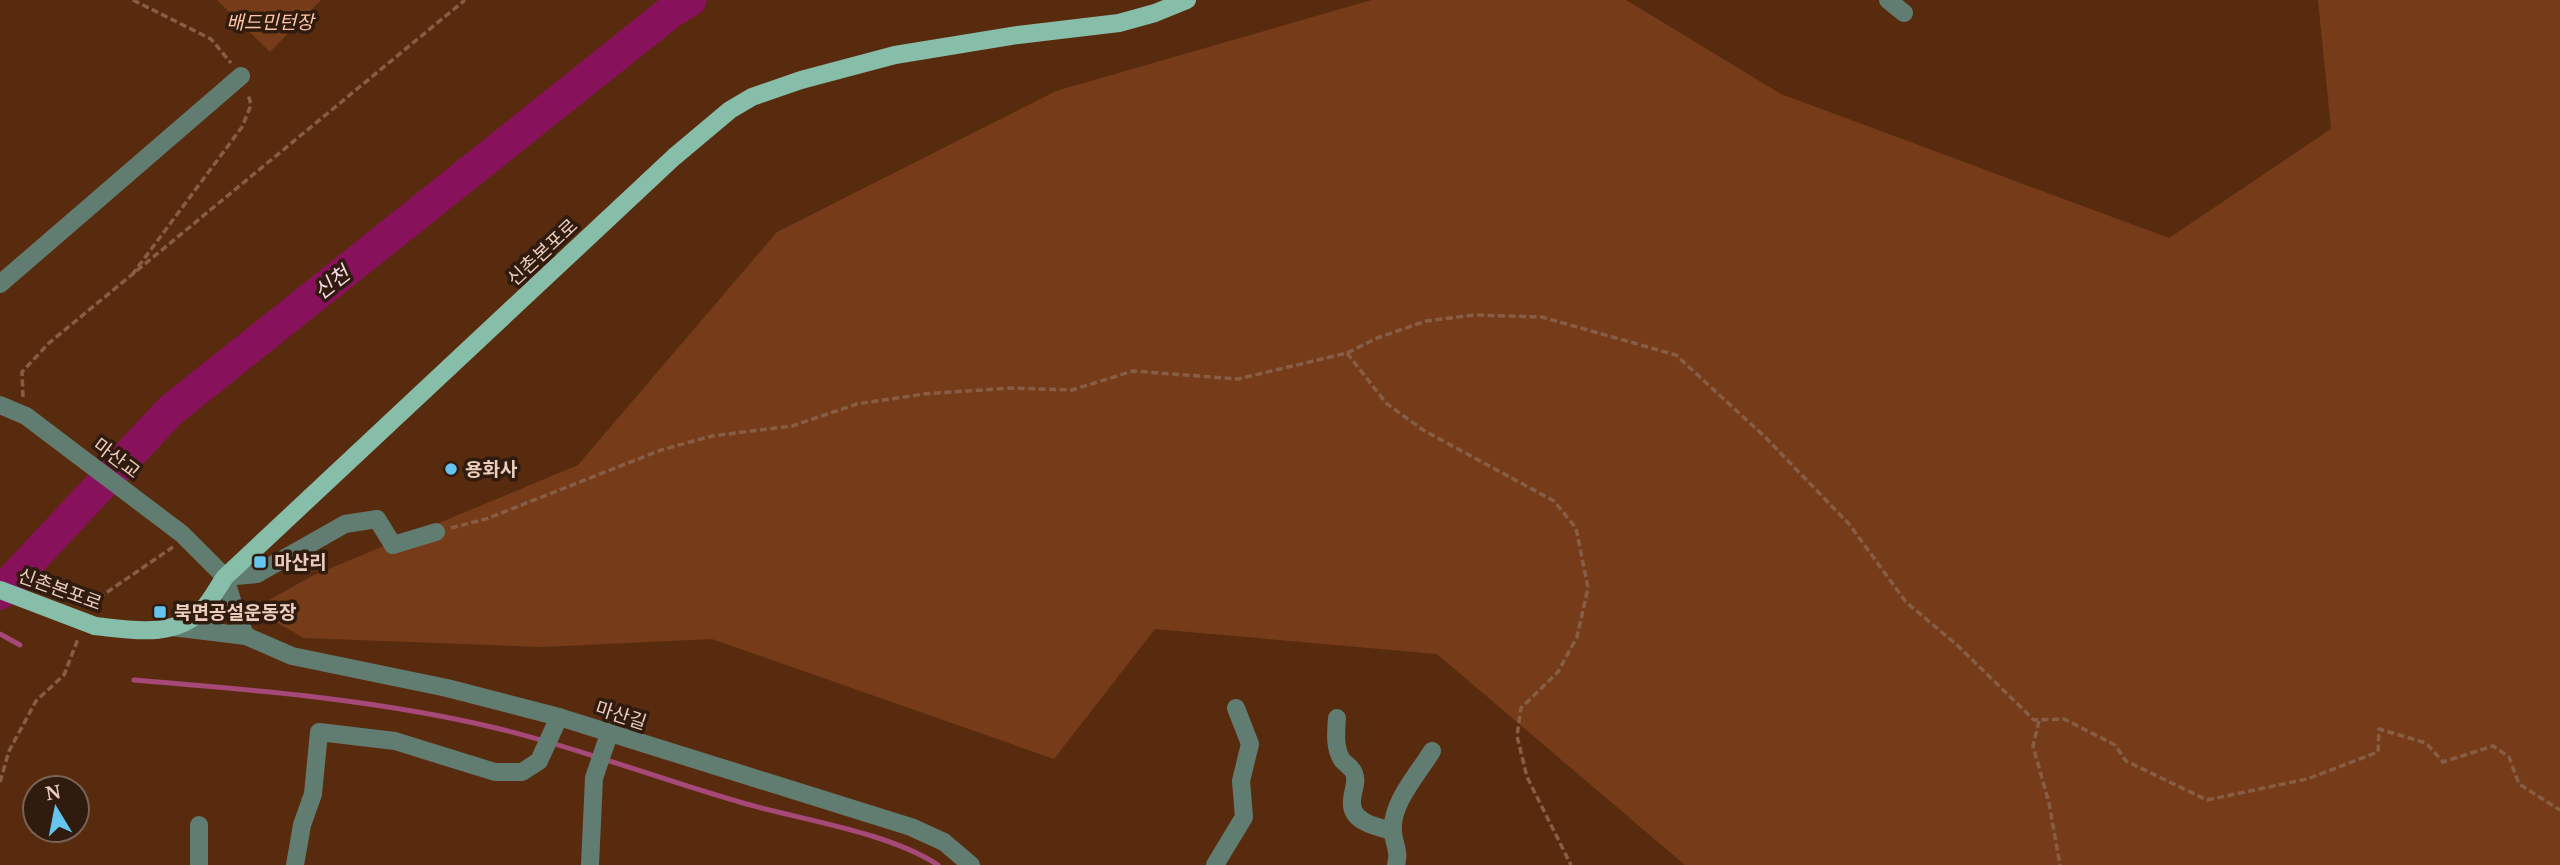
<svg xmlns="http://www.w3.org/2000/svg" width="2560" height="865" font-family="'Noto Serif','Noto Sans KR',serif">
<rect width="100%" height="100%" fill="#592b0e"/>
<g fill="#763c19">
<polygon points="217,0 321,0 270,52"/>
<polygon points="1372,0 1626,0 1781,94 2169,238 2331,129 2318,0 2560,0 2560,865 1685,865 1437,654 1155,629 1054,759 712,639 542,647 304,638 253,609 312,576 578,465 777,232 1056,91"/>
</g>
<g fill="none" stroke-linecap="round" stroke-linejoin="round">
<g stroke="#a64979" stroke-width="5">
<polyline points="0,634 20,645"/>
<path d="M134,680c122,10 246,20 366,49 82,20 162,51 243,74 59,17 145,29 195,62"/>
</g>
<polyline stroke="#88115b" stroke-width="33" points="0,593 170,411 669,13 690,0"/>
<g stroke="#875e45" stroke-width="3.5" stroke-dasharray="7 3.5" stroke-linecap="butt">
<polyline points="133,0 211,39 231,63"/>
<polyline points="132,275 242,127 251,105 248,94"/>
<polyline points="1347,353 1386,403 1423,430 1554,501 1576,528 1588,588 1577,637 1558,672 1521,708 1517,736 1527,777 1571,865"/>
<polyline points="23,397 22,372 49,343 465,0"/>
<polyline points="451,528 486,519 661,450 712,436 792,426 857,404 924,394 1010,388 1072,390 1133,371 1238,379 1347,353 1377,338 1426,321 1474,315 1542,317 1676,355 1765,437 1849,524 1906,602 1958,646 2034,720 2064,719 2115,745 2126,761 2207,800 2307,779 2378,752 2379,729 2426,743 2443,762 2493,746 2509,757 2519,784 2560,810"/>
<polyline points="93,607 97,599 173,547"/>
<polyline points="2039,721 2033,746 2049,803 2060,865"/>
<polyline points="0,782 9,751 36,701 64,675 78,639"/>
</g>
<g stroke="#617d72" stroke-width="18">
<polyline points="1888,0 1904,13"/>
<polyline points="0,284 241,76"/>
<polyline points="0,405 26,416 182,534 225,577 238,620 246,636 172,627"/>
<polyline points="225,577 257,574 345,524 377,519 393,545 436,532"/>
<polyline points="246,636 292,656 447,688 559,717 911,827 944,842 971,865"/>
<path d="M1337,718c-1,13 -3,32 6,43 4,4 9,7 11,12 4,10 -2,18 -2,28 -2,21 25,26 41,30"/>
<polyline points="199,825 199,865"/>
<polyline points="295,865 302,825 313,794 319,732 395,741 495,772 522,772 539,761 559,717"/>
<polyline points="590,865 594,778 609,734"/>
<polyline points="1215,865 1244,817 1241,781 1250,744 1236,708"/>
<path d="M1396,865c4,-14 -2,-20 -3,-33 -3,-28 25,-58 39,-81"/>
</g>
<path stroke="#86bea9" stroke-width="18" d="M95,626c36,4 81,13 109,-18 8,-9 14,-21 21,-31l449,-420 56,-47 22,-13 49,-17 94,-25 123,-20 101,-12 36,-10 32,-13"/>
<polyline stroke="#86bea9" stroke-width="18" points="0,590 95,626"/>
</g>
<g fill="#65c5ee" stroke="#301b0f" stroke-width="2.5">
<circle cx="451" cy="469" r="7"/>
<rect x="253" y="555" width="14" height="14" rx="3.5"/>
<rect x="153" y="605" width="14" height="14" rx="3.5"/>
</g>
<g text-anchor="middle" stroke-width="7" stroke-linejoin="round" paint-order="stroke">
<g font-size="19" font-style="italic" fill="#fdc4a5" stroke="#301b0f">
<text x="270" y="29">배드민턴장</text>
</g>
<g font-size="19" fill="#ebcdbe" stroke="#301b0f">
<text transform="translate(542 252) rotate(-43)" y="7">신촌본포로</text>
<text transform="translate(117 458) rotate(37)" y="7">마산교</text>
<text transform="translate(60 589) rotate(20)" y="7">신촌본포로</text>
<text transform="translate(621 715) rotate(18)" y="7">마산길</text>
</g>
<g font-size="19" font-weight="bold" fill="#ebcdbe" stroke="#301b0f" text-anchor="start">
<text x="465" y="476">용화사</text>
<text x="274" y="569">마산리</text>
<text x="174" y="619">북면공설운동장</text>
</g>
<g font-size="21" font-style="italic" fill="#f7d8e6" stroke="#301b0f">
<text transform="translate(332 283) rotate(-38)" y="7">신천</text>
</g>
</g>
<g transform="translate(56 809) rotate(350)"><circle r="33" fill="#301b0f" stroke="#7b6255" stroke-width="2"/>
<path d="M0-5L12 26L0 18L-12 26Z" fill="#65c5ee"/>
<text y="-10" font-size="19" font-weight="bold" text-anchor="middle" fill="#ebcdbe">N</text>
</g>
</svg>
